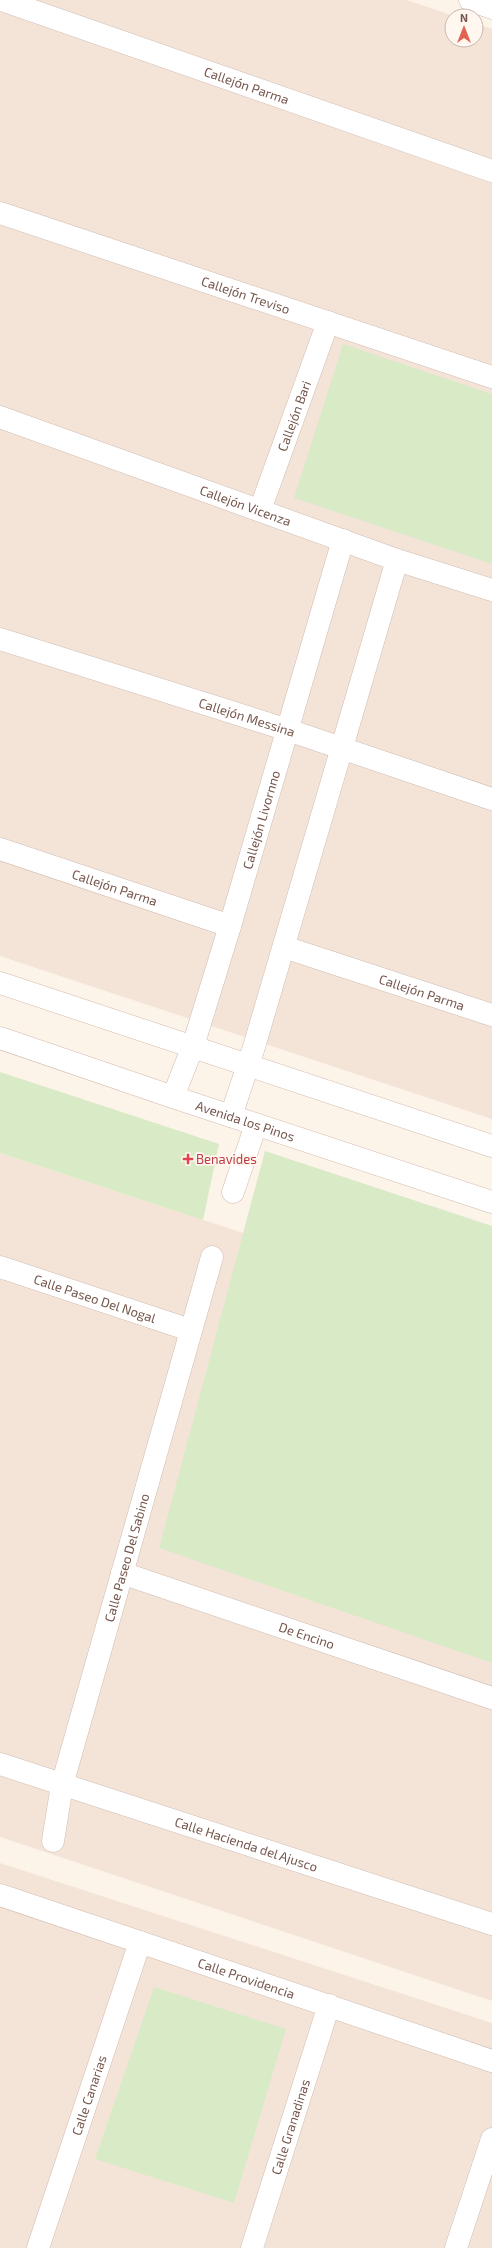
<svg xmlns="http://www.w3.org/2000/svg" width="492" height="2248" font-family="'Exo 2',sans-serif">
<rect width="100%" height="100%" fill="#fcf3e9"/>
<g fill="#f4e4d8">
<polygon points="0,0 407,0 454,16 452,16 452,40 476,40 476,24 492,29 492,1119 0,956"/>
<polygon points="0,1153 492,1315 492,2001 0,1837"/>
<polygon points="0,1863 492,2023 492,2248 0,2248"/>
</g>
<g fill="#d9eac7">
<polygon points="343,344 492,394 492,564 294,498"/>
<polygon points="0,1072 219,1144 203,1220 0,1153"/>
<polygon points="265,1151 492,1226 492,1663 159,1548"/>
<polygon points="154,1987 286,2029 234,2203 95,2159"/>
</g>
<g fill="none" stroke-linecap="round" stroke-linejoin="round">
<defs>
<g id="minor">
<path id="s1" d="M2,0l490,171"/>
<polyline points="470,0 492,8"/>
<path id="s2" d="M0,213l492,164"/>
<path id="s3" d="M0,417l397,143 95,30"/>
<path id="s4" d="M260,510l68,-188"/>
<path id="s5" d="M0,639l288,91 204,69"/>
<path id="s6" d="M0,849l230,77"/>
<path id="s7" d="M284,947l208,68"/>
<path id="s8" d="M173,1097l20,-51 37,-120 113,-386"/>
<polyline points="231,1116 254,1047 397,560"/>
<polyline points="233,1192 256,1125"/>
<path id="s9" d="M0,1267l190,63"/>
<path id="s10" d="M122,1573l370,125"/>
<path id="s11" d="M0,1764l492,160"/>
<path id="s12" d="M53,1841l9,-56 150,-528"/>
<path id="s13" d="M0,1895l492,166"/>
<path id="s14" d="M38,2248l102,-306"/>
<path id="s15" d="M252,2248l77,-243"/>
<polyline points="456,2248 492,2139"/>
</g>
<g id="tertiary">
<polyline points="0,983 492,1146"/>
<path id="s16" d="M0,1038l173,59 319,105"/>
</g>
</defs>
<use href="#minor" stroke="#d0bcb1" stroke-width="23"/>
<use href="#tertiary" stroke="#d0bcb1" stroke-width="23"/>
<use href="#minor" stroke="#fff" stroke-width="22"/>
<use href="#tertiary" stroke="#fff" stroke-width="22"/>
</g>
<path fill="#e0444e" stroke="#fff7f0" stroke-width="1.5" d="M186 1153h4v4h4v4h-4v4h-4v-4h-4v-4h4z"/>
<g text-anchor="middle" stroke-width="3.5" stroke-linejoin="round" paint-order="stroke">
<g font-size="13" fill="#76574d" stroke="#fff7f0">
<text dy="5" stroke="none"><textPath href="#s1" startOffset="259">Callejón Parma</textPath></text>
<text dy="5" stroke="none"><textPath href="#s2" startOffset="259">Callejón Treviso</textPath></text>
<text dy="5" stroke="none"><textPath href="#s4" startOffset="100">Callejón Bari</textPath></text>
<text dy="5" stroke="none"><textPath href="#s3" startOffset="261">Callejón Vicenza</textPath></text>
<text dy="5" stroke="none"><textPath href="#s5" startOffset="259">Callejón Messina</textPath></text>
<text dy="5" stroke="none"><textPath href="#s8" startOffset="291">Callejón Livornno</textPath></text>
<text dy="5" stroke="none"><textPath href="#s6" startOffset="121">Callejón Parma</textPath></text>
<text dy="5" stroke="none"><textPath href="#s7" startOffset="145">Callejón Parma</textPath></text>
<text dy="5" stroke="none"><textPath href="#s16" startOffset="259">Avenida los Pinos</textPath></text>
<text dy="5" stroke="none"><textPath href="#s9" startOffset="100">Calle Paseo Del Nogal</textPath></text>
<text dy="5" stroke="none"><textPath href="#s12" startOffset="293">Calle Paseo Del Sabino</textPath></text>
<text dy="5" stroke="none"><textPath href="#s10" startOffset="195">De Encino</textPath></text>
<text dy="5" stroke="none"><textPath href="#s11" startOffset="259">Calle Hacienda del Ajusco</textPath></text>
<text dy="5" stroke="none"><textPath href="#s13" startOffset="260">Calle Providencia</textPath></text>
<text dy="5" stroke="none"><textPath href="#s14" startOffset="161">Calle Canarias</textPath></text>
<text dy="5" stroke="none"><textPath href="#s15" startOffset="127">Calle Granadinas</textPath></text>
</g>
<g font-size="13" fill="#be3a42" stroke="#fff7f0" text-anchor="start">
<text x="196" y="1164">Benavides</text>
</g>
</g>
<g transform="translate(464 28)"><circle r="19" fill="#fff7f0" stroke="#c8b7af"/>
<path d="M0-3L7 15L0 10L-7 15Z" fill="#e26352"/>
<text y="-6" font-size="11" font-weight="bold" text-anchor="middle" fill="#76574d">N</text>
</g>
</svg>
